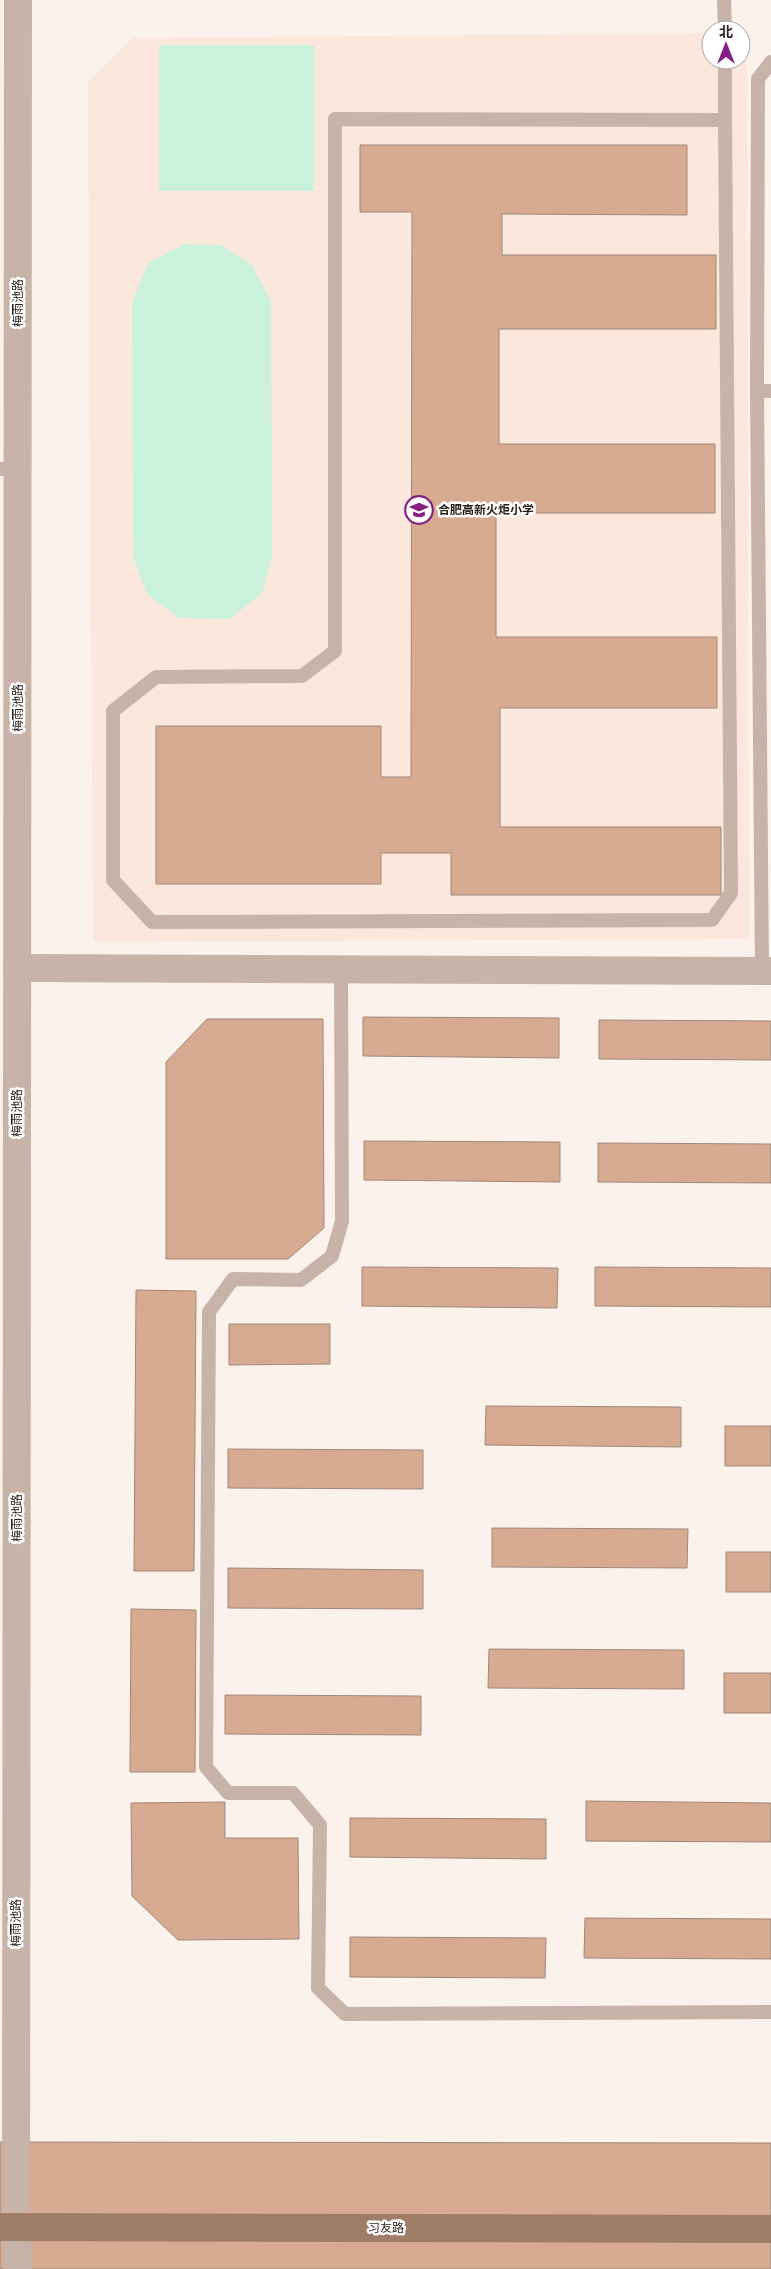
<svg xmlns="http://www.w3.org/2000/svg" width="771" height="2269" font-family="Signika,'Noto Sans SC',sans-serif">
<rect width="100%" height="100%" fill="#fcf2ec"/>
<polygon fill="#fbe7dc" points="711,33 711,60 741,60 741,33 747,33 749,939 93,942 88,81 133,38"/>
<g fill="#caf2dc">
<rect x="159" y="45" width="155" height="146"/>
<polygon points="185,244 221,245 251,264 271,301 272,556 262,593 230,619 179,618 147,594 133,557 132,302 149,262"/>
</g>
<g fill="#d7ab92" stroke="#9f887b">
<polygon points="360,145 687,145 687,215 502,214 502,255 716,255 716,329 499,329 499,444 715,444 715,513 496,513 496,637 717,637 717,708 500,708 500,827 721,827 721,895 451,895 451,853 381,853 381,884 156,884 156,726 381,726 381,777 411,777 412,212 360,212"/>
<polygon points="363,1017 559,1018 559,1058 363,1056"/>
<polygon points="207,1019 323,1019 324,1228 288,1259 166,1259 166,1062"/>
<polygon points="599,1020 771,1021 771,1060 599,1059"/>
<polygon points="364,1141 560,1142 560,1182 364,1180"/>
<polygon points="598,1143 771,1144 771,1183 598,1182"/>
<polygon points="362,1267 558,1268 557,1308 362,1306"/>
<polygon points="595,1267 771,1268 771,1307 595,1306"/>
<polygon points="136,1290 196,1291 194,1571 134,1571"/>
<polygon points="229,1324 330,1324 330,1364 229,1365"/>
<polygon points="486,1406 681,1407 681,1447 485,1445"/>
<rect x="725" y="1426" width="46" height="40"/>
<polygon points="228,1449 423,1450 423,1489 228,1488"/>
<polygon points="492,1528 688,1529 687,1568 492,1567"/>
<rect x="726" y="1552" width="45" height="40"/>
<polygon points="228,1568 423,1570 423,1609 228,1608"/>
<polygon points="131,1609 196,1610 195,1772 130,1772"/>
<polygon points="489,1649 684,1650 684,1689 488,1688"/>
<rect x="724" y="1673" width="47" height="40"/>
<polygon points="225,1695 421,1696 421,1735 225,1734"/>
<polygon points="586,1801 771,1803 771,1842 586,1841"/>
<polygon points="225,1802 225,1838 298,1838 299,1939 178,1940 132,1896 131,1803"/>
<polygon points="350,1818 546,1819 546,1859 350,1857"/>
<polygon points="585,1918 771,1919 771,1959 584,1958"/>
<polygon points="350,1937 546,1938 545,1978 350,1977"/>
<polygon points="0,2142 771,2143 771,2269 0,2269"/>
</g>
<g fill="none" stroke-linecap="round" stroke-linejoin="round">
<g stroke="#c7b3a7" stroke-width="14">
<polyline points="724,0 725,30"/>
<polyline points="725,60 725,120 731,893 712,920 152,922 113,880 113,711 156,677 302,676 335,651 335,119 725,120"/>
<polyline points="771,62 758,79 757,391 771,391"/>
<polyline points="757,391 762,971"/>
<polyline points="0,469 18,469"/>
<polyline points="341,969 342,1221 332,1256 301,1280 233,1279 209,1312 206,1767 228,1793 293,1793 320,1825 318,1988 345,2014 771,2012"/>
</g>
<g stroke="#c7b3a7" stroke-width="28">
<polyline points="17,968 771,971"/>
<polyline points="18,2269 16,2227 18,0"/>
</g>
<polyline stroke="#9e7c66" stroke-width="28" points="0,2227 771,2229"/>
</g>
<defs>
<symbol id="school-ring" viewBox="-11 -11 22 22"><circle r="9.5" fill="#fff" stroke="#871e84" stroke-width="1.5"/><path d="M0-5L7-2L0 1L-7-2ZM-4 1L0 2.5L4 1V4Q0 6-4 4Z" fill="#871e84"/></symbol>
</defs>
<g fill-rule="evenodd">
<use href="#school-ring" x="403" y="494" width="32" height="32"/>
</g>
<g text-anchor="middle" stroke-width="5" stroke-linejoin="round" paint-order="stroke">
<g font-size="12" fill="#281f1a" stroke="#fff">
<text transform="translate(18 303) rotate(-90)" y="4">梅雨池路</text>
<text transform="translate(18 708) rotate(-90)" y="4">梅雨池路</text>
<text transform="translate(17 1113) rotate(-90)" y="4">梅雨池路</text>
<text transform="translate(17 1518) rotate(-90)" y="4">梅雨池路</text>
<text transform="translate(16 1923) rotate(-90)" y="4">梅雨池路</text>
<text x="386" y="2232">习友路</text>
</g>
<g font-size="12" font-weight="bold" fill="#281f1a" stroke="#fff" text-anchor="start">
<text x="438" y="514">合肥高新火炬小学</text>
</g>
</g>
<g transform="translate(726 45)"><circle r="24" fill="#ffffff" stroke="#a9a5a3"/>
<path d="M0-4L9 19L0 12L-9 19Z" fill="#871e84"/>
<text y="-8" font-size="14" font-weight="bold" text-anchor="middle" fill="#281f1a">北</text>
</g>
</svg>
